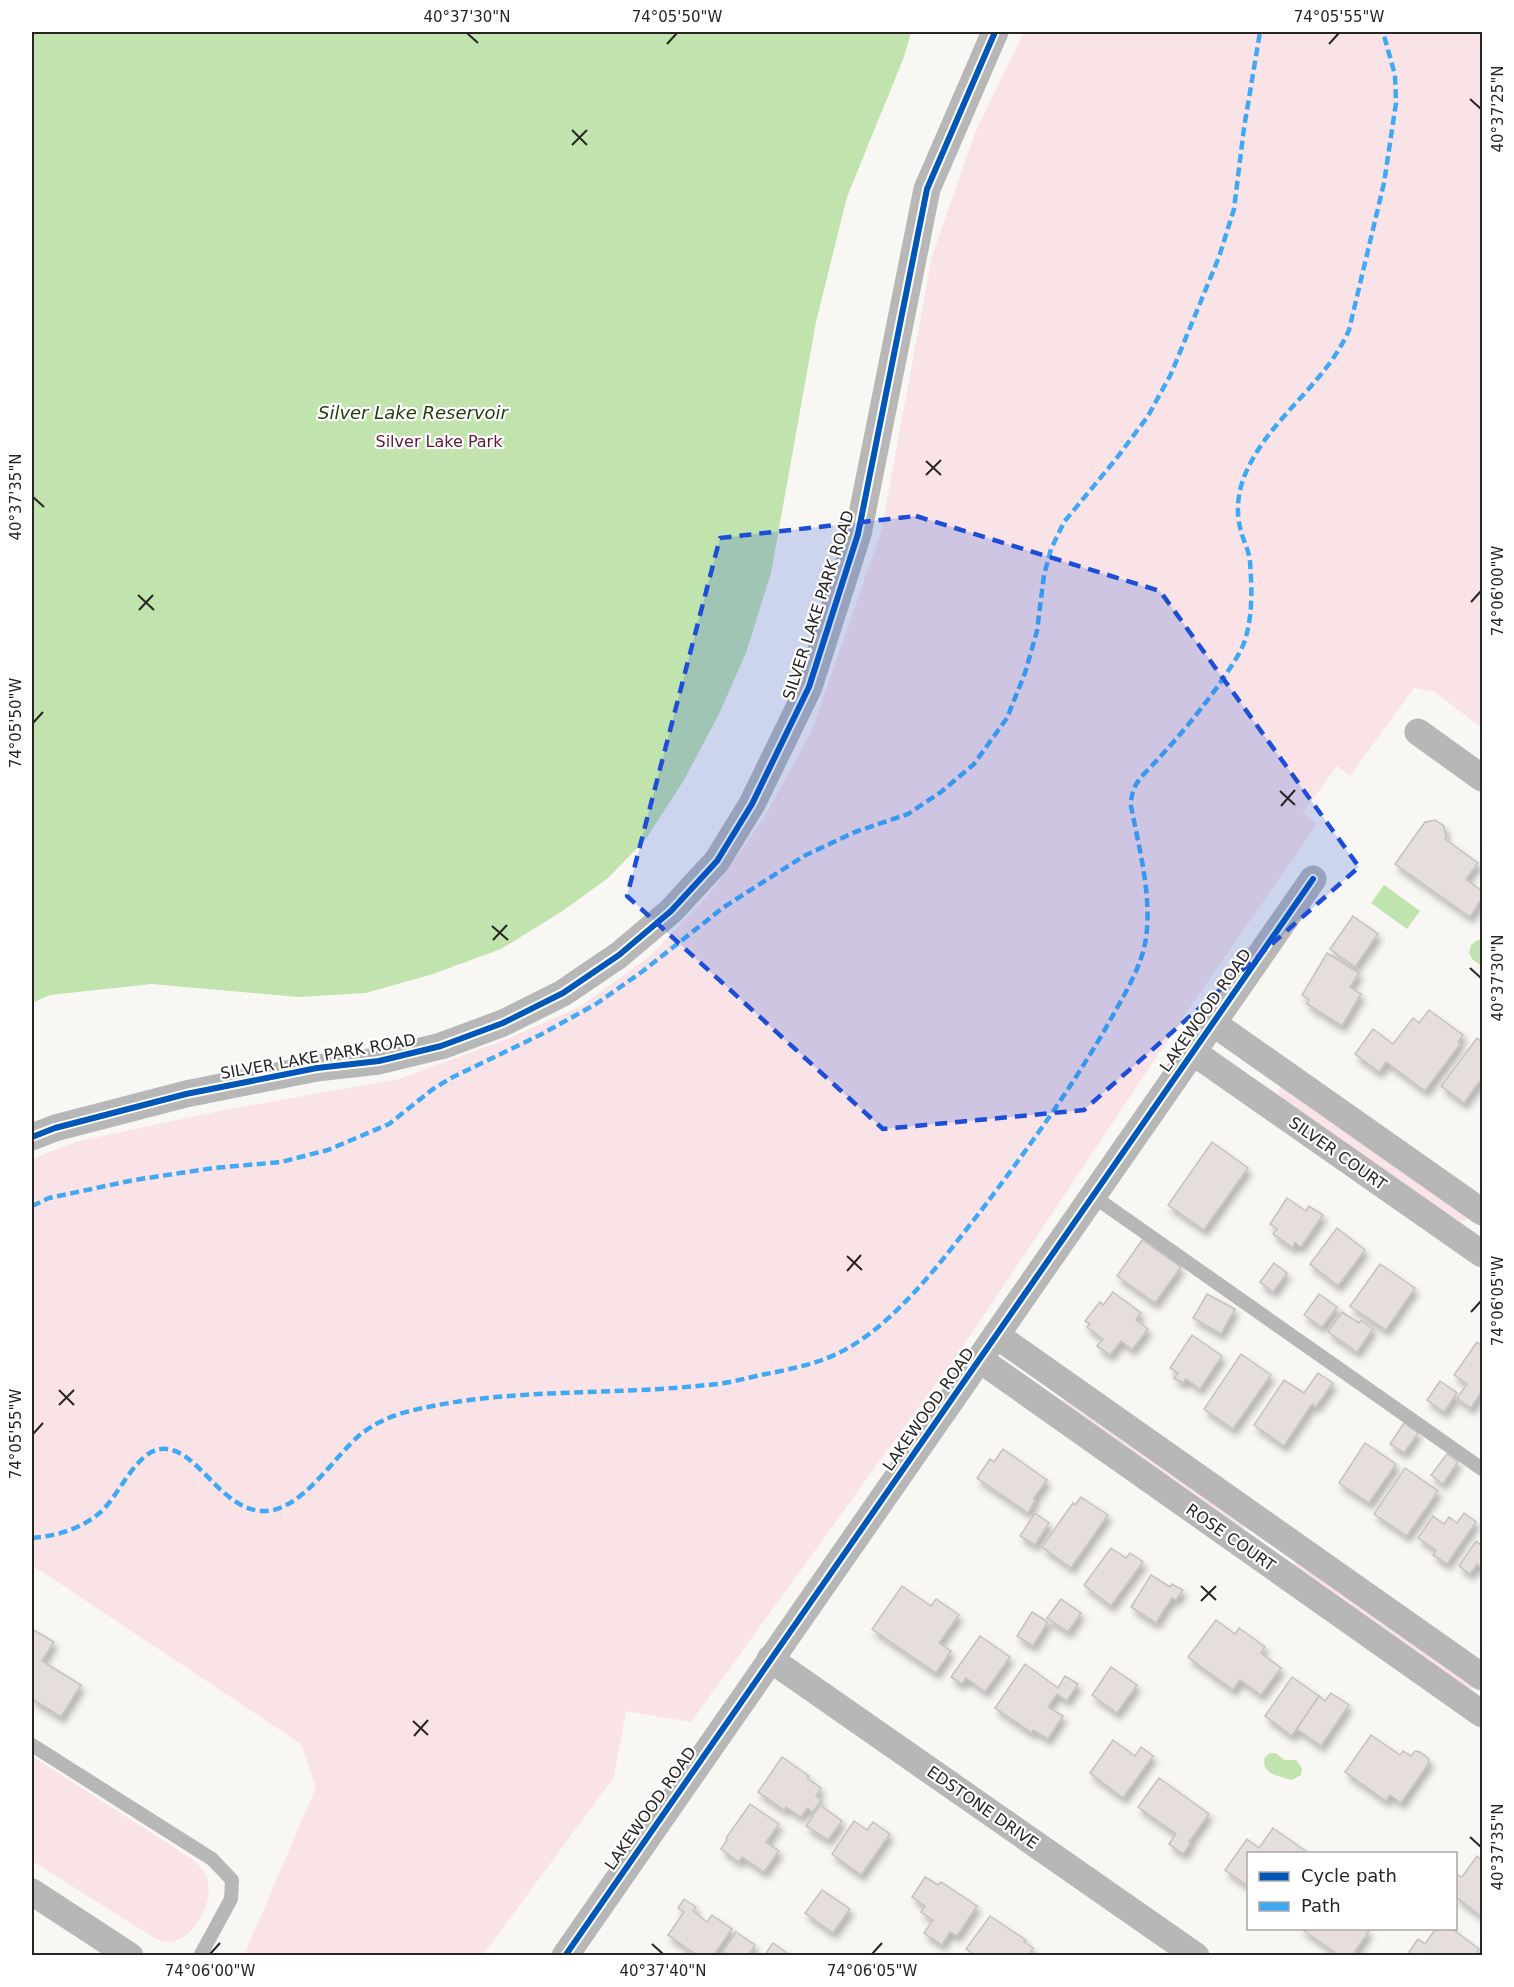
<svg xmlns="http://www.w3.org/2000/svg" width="1514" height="1987" font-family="'DejaVu Sans',sans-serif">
<defs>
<filter id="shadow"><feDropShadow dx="3.5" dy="6" stdDeviation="3" flood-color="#0004"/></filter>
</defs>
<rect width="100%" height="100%" fill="#f9f7f4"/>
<g fill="#fae3e6">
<polygon points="1024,32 1482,32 1482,728 1433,691 1414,688 1350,776 1337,766 1303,813 1317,824 1186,1013 968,1339 691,1722 626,1711 614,1777 483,1955 244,1955 316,1787 301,1744 32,1565 32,1159 79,1141 224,1110 399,1079 507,1039 581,1006 650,956 710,893 764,818 812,730 881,532 932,256 975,133"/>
<polygon points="1281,1086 1467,1217 1466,1220 1460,1221 1453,1217 1281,1097 1278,1091"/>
<polygon points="1065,1398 1246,1526 1242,1529 1062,1401"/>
<polygon points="1296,1560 1475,1686 1469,1690 1293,1565"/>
<path d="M32,1756l160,103c7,6 14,12 16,23 5,21 -13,56 -37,60 -6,1 -12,-2 -18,-5l-121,-76z"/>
</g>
<g fill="#c1e3ad">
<polygon points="32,32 911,32 904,57 847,197 816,322 771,573 746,653 719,714 684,780 646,839 608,878 561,912 501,949 433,974 366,993 299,997 152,984 50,995 32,1003"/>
<polygon points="1384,885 1420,911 1407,929 1371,903"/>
<polygon points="1477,940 1482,940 1482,966 1473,960 1469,953 1471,945"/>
<path d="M1270,1753h6l8,7h12l6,8 -1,7 -9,5c-12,-4 -32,-5 -27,-23z"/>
</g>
<g fill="#e6dedb" stroke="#c4c2c0" stroke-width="1.5" filter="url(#shadow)">
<polygon points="1435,820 1444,826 1446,837 1445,839 1478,863 1466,879 1482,891 1482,898 1470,917 1395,864 1425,822"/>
<polygon points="1353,916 1378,934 1355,967 1330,949"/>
<polygon points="1327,953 1359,973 1350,987 1361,994 1342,1026 1307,1004 1309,1000 1302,995"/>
<polygon points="1429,1010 1463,1035 1458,1042 1460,1044 1425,1091 1386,1062 1379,1072 1355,1054 1373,1029 1393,1044 1413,1018 1419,1023"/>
<polygon points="1477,1038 1482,1042 1482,1084 1479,1082 1464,1103 1441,1086"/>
<polygon points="1212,1142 1248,1168 1204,1230 1168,1205"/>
<polygon points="1287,1198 1306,1211 1309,1206 1323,1215 1301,1247 1295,1243 1293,1248 1273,1234 1277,1229 1270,1224"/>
<polygon points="1337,1228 1365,1250 1338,1286 1310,1264"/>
<polygon points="1142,1240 1181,1267 1155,1303 1117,1276"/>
<polygon points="1274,1263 1287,1273 1273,1292 1260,1282"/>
<polygon points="1380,1264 1415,1288 1386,1330 1350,1306"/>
<polygon points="1113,1292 1141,1313 1136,1320 1148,1329 1132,1350 1121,1341 1110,1355 1097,1346 1103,1339 1087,1327 1090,1324 1085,1321 1100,1302 1103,1305"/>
<polygon points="1207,1294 1235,1309 1221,1334 1193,1318"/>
<polygon points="1319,1294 1337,1307 1322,1327 1304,1315"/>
<polygon points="1342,1312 1359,1323 1361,1320 1373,1329 1357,1352 1328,1332"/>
<polygon points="1192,1335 1222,1356 1200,1389 1186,1379 1183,1383 1174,1378 1178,1373 1170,1368"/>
<polygon points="1477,1342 1482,1346 1482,1391 1471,1408 1457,1398 1467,1384 1454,1375"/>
<polygon points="1241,1354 1271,1375 1233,1429 1204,1409"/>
<polygon points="1318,1373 1333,1383 1316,1407 1312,1404 1284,1446 1254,1425 1284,1380 1304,1393"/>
<polygon points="1440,1381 1457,1393 1444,1412 1427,1400"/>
<polygon points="1404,1423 1418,1433 1404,1453 1390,1444"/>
<polygon points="1365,1443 1396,1464 1369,1503 1339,1483"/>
<polygon points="1003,1449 1047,1480 1034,1498 1035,1501 1028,1513 977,1478 990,1459 994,1462"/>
<polygon points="1447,1454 1458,1462 1443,1484 1431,1475"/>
<polygon points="1405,1468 1438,1491 1407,1536 1374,1514"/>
<polygon points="1081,1497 1108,1515 1071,1568 1042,1547 1073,1503 1075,1505"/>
<polygon points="1035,1513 1049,1523 1035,1545 1020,1536"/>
<polygon points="1464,1513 1476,1522 1447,1564 1433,1555 1436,1550 1418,1538 1433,1516 1444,1524 1449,1517 1457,1523"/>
<polygon points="1476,1541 1482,1546 1482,1568 1477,1564 1470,1574 1459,1566"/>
<polygon points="1111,1548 1126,1558 1130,1553 1143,1562 1111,1606 1084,1585"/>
<polygon points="1151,1575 1170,1587 1172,1584 1183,1590 1176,1600 1172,1598 1156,1623 1131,1607"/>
<polygon points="902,1586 931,1606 936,1599 959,1615 939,1643 951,1651 936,1673 872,1629"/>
<polygon points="1061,1599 1081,1613 1068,1632 1047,1618"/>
<polygon points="1032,1612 1048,1622 1033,1646 1017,1636"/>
<polygon points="1216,1620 1235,1634 1239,1628 1265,1647 1261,1653 1281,1668 1261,1695 1240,1680 1233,1690 1188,1657"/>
<polygon points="32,1629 54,1642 42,1661 81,1685 61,1717 32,1699"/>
<polygon points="980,1636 1010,1657 985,1692 966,1678 962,1684 951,1677"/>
<polygon points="1025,1664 1058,1688 1065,1676 1078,1684 1067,1701 1057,1694 1048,1707 1063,1716 1048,1739 1033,1730 1032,1733 995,1708"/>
<polygon points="1111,1667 1137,1685 1117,1713 1092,1695"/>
<polygon points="1292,1677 1319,1696 1292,1736 1265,1716"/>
<polygon points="1331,1693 1349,1705 1321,1746 1297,1729 1319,1696 1325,1701"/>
<polygon points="1371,1735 1400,1755 1403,1751 1411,1756 1415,1751 1420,1752 1428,1758 1429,1763 1401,1803 1390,1795 1386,1801 1345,1772"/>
<polygon points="1113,1740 1135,1756 1141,1747 1153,1756 1123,1798 1090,1773"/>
<polygon points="782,1757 809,1776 807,1778 821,1788 816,1796 821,1800 813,1812 807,1808 801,1817 786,1807 784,1810 758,1792"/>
<polygon points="1159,1778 1209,1814 1189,1842 1191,1843 1183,1854 1169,1844 1176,1834 1138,1807"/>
<polygon points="750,1804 779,1824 766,1842 779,1851 764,1872 742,1857 739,1862 721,1849 727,1840 726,1838"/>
<polygon points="820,1805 842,1821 828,1840 806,1826"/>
<polygon points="854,1821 867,1830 873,1822 890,1834 861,1875 832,1854"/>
<polygon points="1273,1828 1307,1852 1306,1854 1248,1854 1248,1886 1225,1870 1247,1839 1259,1848"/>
<polygon points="1477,1856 1482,1860 1482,1917 1456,1897 1456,1874 1462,1877"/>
<polygon points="925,1877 938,1885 941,1882 977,1906 957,1936 950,1932 942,1945 924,1933 933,1920 921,1912 925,1906 912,1897"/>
<polygon points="822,1890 850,1909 833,1933 805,1913"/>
<polygon points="684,1899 696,1907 693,1911 707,1922 712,1915 732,1929 713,1956 698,1956 668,1935 684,1912 678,1908"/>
<polygon points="990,1916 1026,1940 1024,1942 1033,1948 1028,1956 976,1956 966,1949"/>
<polygon points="1300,1928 1365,1928 1369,1931 1352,1956 1340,1956"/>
<polygon points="1436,1928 1451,1928 1479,1949 1475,1956 1413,1956 1409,1952 1418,1939 1425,1944"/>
<polygon points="736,1932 755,1945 748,1956 730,1956 723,1951"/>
<polygon points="773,1943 791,1956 764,1956"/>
</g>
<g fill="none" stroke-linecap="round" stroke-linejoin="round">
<g stroke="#b8b7b7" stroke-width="14">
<polyline points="1093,1196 1482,1469"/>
<polyline points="32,1745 212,1859 232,1880 231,1899 200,1956"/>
</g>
<g stroke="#b8b7b7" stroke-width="27">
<polyline points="1418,732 1482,778"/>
<polyline points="1213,1023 1482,1212"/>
<polyline points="1193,1052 1482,1254"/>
<polyline points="32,1137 55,1128 186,1094 317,1068 379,1061 441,1046 503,1023 563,993 619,955 671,911 717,861 752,804 809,687 858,534 927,189 995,32"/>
<polyline points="996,1335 1482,1677"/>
<polyline points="979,1359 1482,1714"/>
<polyline points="770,1659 1196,1956"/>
<polyline points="32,1892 130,1956"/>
<polyline points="565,1956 1313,879"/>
</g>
<g stroke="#3fa9f5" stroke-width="4.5" stroke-dasharray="9 4.5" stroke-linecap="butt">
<polyline points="32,1206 49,1198 134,1180 214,1168 281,1162 328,1150 389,1124 433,1089 451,1078 540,1035 596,1004 643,971 724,907 804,856 855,832 908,814 941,792 974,764 1007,718 1025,673 1037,631 1044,575 1051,549 1064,522 1116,459 1148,416 1171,374 1219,257 1234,209 1244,128 1260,32"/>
<path d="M32,1538c23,-2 46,-8 65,-23 21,-15 37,-63 64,-66 36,-4 59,63 104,62 38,-1 69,-55 96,-77 14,-11 32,-19 49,-23 97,-24 198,-15 297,-26 18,-1 36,-6 54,-10 20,-4 41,-8 61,-15 29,-10 56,-31 77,-52 30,-29 55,-63 81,-96 47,-62 94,-127 132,-195 13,-24 30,-51 34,-79 6,-43 -7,-90 -15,-132 0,-13 3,-20 11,-30 28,-29 53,-58 76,-90 9,-14 20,-28 26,-43 9,-26 8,-55 6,-81 -1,-13 -8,-23 -10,-35 -4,-16 -2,-34 4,-50 23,-58 81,-91 105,-147l35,-147 12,-80 -1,-28 -12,-43"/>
</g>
<defs>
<g id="cycleway">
<polyline points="32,1137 55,1128 186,1094 317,1068 379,1061 441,1046 503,1023 563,993 619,955 671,911 717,861 752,804 809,687 858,534 927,189 995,32"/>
<polyline points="565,1956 1313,879"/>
</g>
</defs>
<use href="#cycleway" stroke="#fff" stroke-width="10"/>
<use href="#cycleway" stroke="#0057b8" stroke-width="6"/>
</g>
<path fill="#1d4ed8" fill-opacity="0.2" stroke="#1d4ed8" stroke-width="4.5" stroke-dasharray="12 8" stroke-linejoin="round" d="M916,516l244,75 199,276 -275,243 -201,19 -256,-233 93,-358z"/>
<path fill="none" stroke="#282625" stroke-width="2" d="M467,33l11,10M667,44l10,-11M1329,44l10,-11M1470,99l11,10M572,130l15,15M572,145l15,-15M926,461l15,14M926,475l15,-15M33,497l11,10M138,595l16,15M1471,602l10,-11M139,610l14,-15M33,723l10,-11M1280,791l15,14M1281,806l14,-16M492,926l16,14M493,940l14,-15M1470,968l11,10M847,1256l15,14M847,1271l14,-16M1471,1312l10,-11M59,1390l15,15M59,1405l15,-15M33,1434l10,-11M1201,1586l15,14M1201,1601l15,-15M413,1721l15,14M414,1736l14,-16M1470,1837l11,10M652,1944l11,10M210,1954l10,-11M872,1954l10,-11"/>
<g text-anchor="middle" stroke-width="4.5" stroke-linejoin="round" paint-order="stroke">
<g font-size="16" fill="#661532" stroke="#fff">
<text x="439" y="447">Silver Lake Park</text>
</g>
<g font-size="16" fill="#282625" stroke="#fff">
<text transform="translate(818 605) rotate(-72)" y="6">SILVER LAKE PARK ROAD</text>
<text transform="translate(1205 1010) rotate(-55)" y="6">LAKEWOOD ROAD</text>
<text transform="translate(318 1056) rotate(-10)" y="6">SILVER LAKE PARK ROAD</text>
<text transform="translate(1338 1153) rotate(35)" y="6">SILVER COURT</text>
<text transform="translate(928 1409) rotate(-55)" y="6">LAKEWOOD ROAD</text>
<text transform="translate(1231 1537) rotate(35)" y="6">ROSE COURT</text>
<text transform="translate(983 1807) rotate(35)" y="6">EDSTONE DRIVE</text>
<text transform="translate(650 1808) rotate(-55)" y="6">LAKEWOOD ROAD</text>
</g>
<g font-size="18" font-style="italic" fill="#1f3d08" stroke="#fff">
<text x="413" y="419">Silver Lake Reservoir</text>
</g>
</g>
<rect width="1514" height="1987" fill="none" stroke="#ffffff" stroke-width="66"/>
<rect x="1247" y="1852" width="210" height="78" fill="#ffffff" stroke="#a9a8a8" stroke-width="1.5"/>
<rect x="1259" y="1872" width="30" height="9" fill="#0057b8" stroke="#a9a8a8" stroke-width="1.5"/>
<text x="1301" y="1882" font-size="18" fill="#282625">Cycle path</text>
<rect x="1259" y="1902" width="30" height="9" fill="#3fa9f5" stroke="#a9a8a8" stroke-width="1.5"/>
<text x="1301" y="1912" font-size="18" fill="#282625">Path</text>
<rect x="33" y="33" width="1448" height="1921" fill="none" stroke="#282625" stroke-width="2"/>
<g font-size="15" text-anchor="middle" fill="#282625">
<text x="467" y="22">40°37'30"N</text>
<text x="677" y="22">74°05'50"W</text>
<text x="1339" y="22">74°05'55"W</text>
<text transform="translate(1498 109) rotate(-90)" y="5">40°37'25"N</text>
<text transform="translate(16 497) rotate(-90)" y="5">40°37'35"N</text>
<text transform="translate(1498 591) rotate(-90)" y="5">74°06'00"W</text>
<text transform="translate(16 723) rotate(-90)" y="5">74°05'50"W</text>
<text transform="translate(1498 978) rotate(-90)" y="5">40°37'30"N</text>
<text transform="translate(1498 1301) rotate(-90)" y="5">74°06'05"W</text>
<text transform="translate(16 1434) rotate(-90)" y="5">74°05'55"W</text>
<text transform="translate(1498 1847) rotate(-90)" y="5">40°37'35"N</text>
<text x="210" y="1976">74°06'00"W</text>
<text x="663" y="1976">40°37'40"N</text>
<text x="872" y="1976">74°06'05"W</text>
</g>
</svg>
